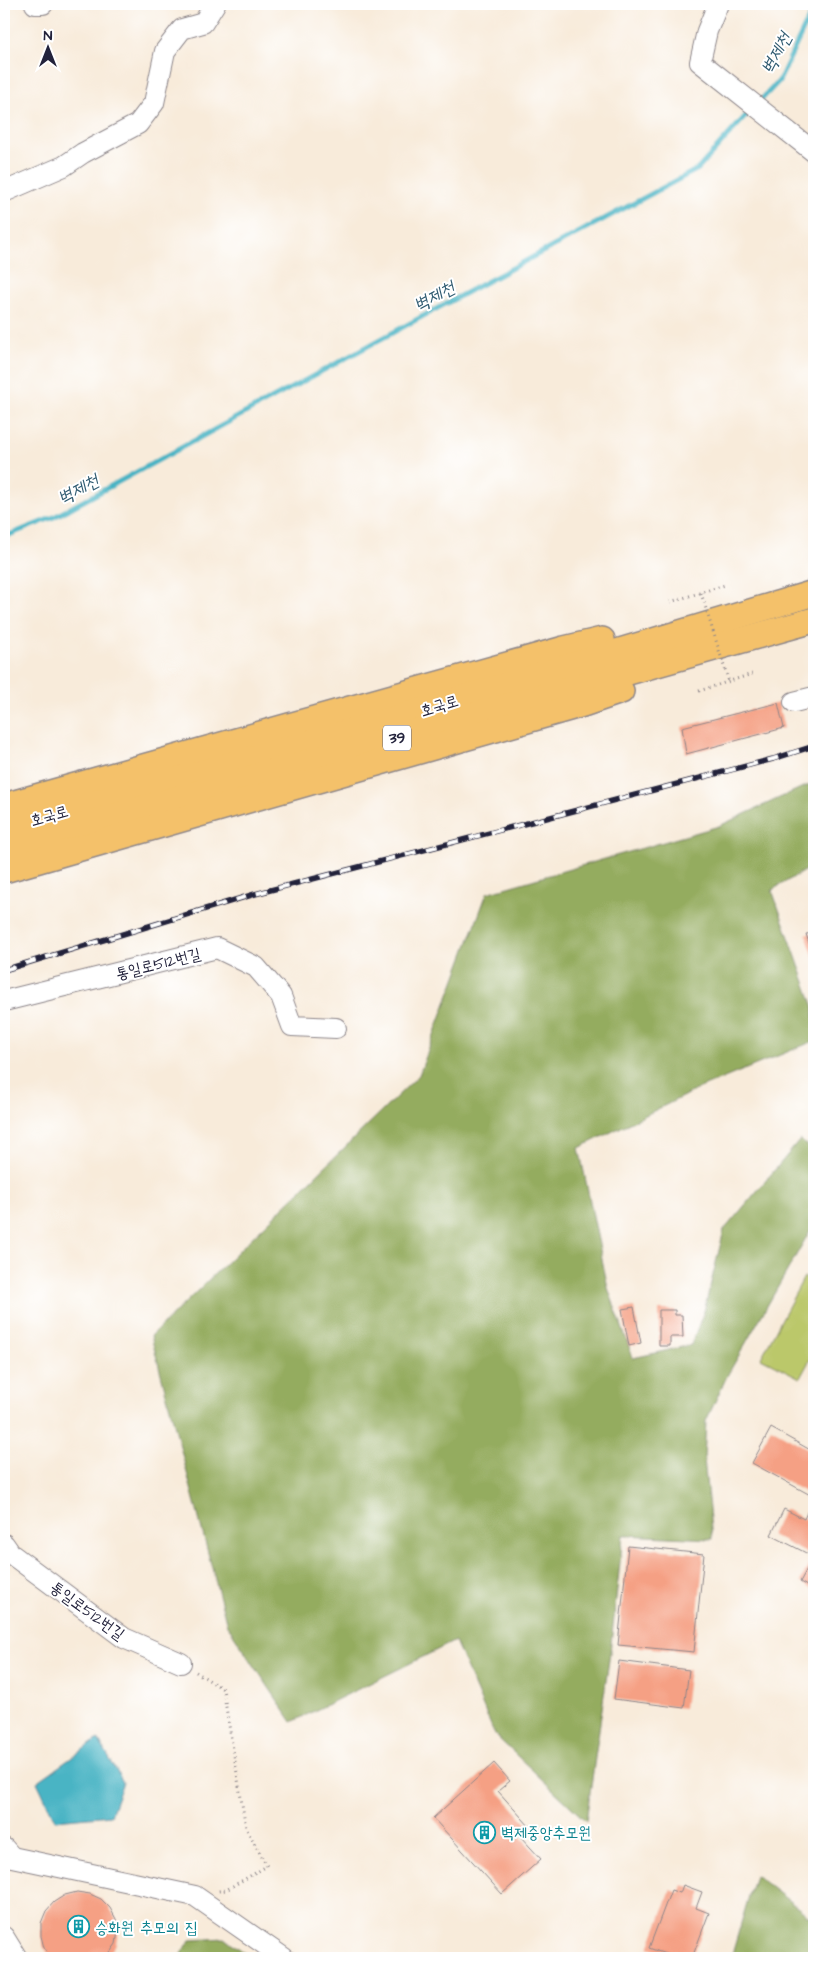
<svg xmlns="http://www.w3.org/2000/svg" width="818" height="1962" font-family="'Architects Daughter','Poor Story',sans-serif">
<rect width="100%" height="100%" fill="#fff"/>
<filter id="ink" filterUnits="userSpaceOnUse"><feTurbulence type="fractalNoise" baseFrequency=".02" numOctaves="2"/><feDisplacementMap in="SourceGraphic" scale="10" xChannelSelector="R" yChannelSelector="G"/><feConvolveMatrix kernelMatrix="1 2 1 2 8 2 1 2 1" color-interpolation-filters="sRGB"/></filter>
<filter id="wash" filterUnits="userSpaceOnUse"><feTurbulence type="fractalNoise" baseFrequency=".0096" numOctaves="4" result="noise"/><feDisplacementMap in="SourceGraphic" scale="20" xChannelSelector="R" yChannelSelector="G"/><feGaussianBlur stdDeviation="1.12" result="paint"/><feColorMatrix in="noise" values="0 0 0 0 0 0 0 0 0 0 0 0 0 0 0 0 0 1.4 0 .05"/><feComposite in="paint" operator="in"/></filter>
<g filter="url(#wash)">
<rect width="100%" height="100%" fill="#f8ebda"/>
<polygon fill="#bbc86a" stroke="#6e7552" points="804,1277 814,1283 814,1352 800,1378 761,1358"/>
<g fill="#94ac5e" stroke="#5b674c">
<polygon points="814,784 814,865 772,890 814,1007 814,1041 700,1088 579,1148 608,1288 633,1358 691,1345 704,1311 724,1230 800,1140 814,1151 814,1224 727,1376 706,1421 704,1459 712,1539 623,1535 610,1653 586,1821 495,1735 455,1641 292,1722 227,1625 151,1336 419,1075 487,893 719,826 803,787"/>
<polygon points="755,1875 814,1920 814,1958 731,1958"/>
<polygon points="225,1938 252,1958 178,1958 191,1940"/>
</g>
<polygon fill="#48b4c4" stroke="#356b80" points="98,1739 123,1782 111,1815 55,1820 37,1782"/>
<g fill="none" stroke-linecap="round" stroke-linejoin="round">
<g stroke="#48b4c4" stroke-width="5">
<polyline points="758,103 779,81 814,7"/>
<polyline points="4,537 54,517 471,290 698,169 752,109"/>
</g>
</g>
<g id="blocks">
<g fill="#f5a084">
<polygon points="778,703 784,728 686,754 682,727"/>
<polygon points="814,933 814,958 806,934"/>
<polygon points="634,1307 641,1343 629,1346 622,1309"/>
<polygon points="659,1310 675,1310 675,1315 682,1315 683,1337 670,1337 670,1346 659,1346"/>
<polygon points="771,1428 814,1452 814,1497 752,1463"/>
<polygon points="784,1509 804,1519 808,1510 814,1514 814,1557 771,1535"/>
<polygon points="628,1546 704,1554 694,1652 618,1645"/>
<polygon points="809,1565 814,1569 814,1590 800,1582"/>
<polygon points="619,1661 689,1670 684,1708 614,1699"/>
<polygon points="494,1763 510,1781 498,1791 530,1827 520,1836 541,1859 502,1894 433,1818"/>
<polygon points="683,1885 702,1892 696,1908 709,1913 692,1958 676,1958 649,1948 671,1890 680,1893"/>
<polygon points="77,1892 90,1894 101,1899 110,1908 116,1919 118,1931 116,1944 106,1958 51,1958 44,1948 41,1936 41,1923 46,1911 54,1902 65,1895"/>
</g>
</g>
</g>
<g filter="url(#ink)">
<use href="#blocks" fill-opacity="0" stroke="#8d868a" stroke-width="1"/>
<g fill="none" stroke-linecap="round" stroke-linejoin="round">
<defs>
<g id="minor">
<polyline points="35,4 43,4"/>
<polyline points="718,4 707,31 700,62 814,152"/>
<polyline points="4,192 64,166 83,153 138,124 154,103 165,51 182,29 203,23 215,4"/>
<polyline points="794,702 814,697"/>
<polyline points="4,1001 217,948 256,967 281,996 292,1026 336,1028"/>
<polyline points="4,1544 11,1554 124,1638 181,1663"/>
<polyline points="4,1848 12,1857 195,1896 284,1958"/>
<polyline points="4,1937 17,1958"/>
</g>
<g id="major">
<polyline points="4,806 564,649 602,640"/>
<polyline points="4,828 376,724 814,593"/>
<polyline points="4,847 814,620"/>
<polyline points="4,870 583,704 621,691"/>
</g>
</defs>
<use href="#minor" stroke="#8d868a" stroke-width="22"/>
<use href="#major" stroke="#8d868a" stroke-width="28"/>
<g stroke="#8d868a" stroke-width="3" stroke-dasharray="1 4" stroke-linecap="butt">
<polyline points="670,602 725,585"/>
<polyline points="699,691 752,674"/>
<polyline points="196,1672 223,1689 246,1828 267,1866 226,1890 218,1891"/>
</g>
<use href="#minor" stroke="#fff" stroke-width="20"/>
<use href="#major" stroke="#f4c16a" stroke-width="25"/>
<defs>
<polyline id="rail" points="4,970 255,894 773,759 814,746"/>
</defs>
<use href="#rail" stroke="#22223b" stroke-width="5.5"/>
<use href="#rail" stroke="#fff" stroke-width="4" stroke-dasharray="11" stroke-linecap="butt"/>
<polyline stroke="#8d868a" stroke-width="3" stroke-dasharray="1 4" stroke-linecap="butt" points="701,593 729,682"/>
</g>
</g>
<defs>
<symbol id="building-ring" viewBox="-11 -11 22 22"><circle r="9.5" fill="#fff" stroke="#0f9aa8" stroke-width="1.5"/><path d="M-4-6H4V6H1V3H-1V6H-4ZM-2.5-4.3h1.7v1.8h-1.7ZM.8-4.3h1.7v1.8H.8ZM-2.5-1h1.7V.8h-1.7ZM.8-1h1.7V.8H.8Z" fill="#0f9aa8"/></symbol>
</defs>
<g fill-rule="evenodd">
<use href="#building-ring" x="472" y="1820" width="25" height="25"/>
<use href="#building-ring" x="66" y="1914" width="25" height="25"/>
</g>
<g text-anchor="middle" stroke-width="4" stroke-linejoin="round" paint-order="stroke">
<rect fill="#fff" stroke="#646476" stroke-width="1" x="383" y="725.5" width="28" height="25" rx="4"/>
<g font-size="15" font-weight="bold" fill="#22223b">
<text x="397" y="743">39</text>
</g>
<g font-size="16" fill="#22223b" stroke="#fff">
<text transform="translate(439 705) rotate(-17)" y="6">호국로</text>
<text transform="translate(49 815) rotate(-16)" y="6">호국로</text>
<text transform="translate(158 963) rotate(-14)" y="6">통일로512번길</text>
<text transform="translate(88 1610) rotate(36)" y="6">통일로512번길</text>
</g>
<g font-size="16" fill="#0d838f" stroke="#fff" text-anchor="start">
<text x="501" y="1838">벽제중앙추모원</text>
<text x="95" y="1933">승화원 추모의 집</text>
</g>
<g font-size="18" font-style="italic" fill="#315c72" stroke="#fff">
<text transform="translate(776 53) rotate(-62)" y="6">벽제천</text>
<text transform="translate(434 296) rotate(-28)" y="6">벽제천</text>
<text transform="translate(78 489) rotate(-28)" y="6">벽제천</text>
</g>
</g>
<rect width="818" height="1962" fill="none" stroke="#fff" stroke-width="20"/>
<g transform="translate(48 48)" stroke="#ffffff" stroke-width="4" paint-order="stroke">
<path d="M0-4L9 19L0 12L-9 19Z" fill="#22223b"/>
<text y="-8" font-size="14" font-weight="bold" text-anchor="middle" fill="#22223b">N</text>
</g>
</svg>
